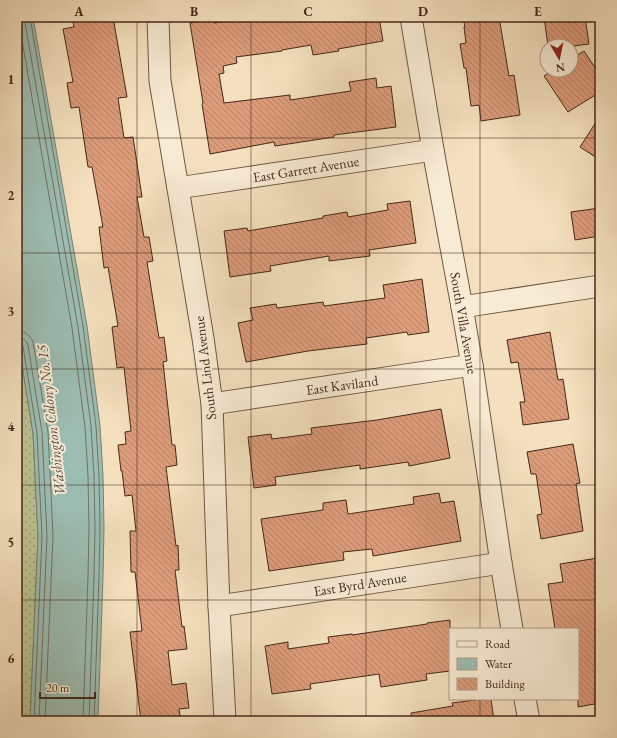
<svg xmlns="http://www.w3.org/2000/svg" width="617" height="738" font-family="'EB Garamond',serif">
<defs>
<pattern id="grass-dots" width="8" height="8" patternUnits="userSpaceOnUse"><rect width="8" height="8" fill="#bcc291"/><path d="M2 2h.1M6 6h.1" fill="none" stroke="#9a9e75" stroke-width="1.8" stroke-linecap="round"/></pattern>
<pattern id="building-back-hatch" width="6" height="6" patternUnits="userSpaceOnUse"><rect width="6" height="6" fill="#dd9c7a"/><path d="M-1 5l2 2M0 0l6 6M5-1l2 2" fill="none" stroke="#b57f63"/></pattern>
</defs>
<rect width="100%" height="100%" fill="#f4e0be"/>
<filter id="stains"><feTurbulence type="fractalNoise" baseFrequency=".005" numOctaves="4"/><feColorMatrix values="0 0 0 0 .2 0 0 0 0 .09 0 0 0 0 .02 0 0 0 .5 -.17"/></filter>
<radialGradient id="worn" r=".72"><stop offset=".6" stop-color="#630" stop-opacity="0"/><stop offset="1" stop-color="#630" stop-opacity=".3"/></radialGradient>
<polygon fill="url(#grass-dots)" stroke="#807554" points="17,334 33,433 38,537 30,721 17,721"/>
<polygon fill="#9cbdb2" stroke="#798174" points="17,17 33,17 87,326 100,426 103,476 104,527 103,577 98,721 30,721 38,537 33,433 17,334"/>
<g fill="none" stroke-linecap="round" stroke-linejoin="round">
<g stroke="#707265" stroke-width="1">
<polyline points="18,17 72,328 85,427 88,476 89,527 88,576 83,721"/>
<polyline points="24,17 78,327 91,426 94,476 95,527 94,576 89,721"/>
<polyline points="30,17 83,326 96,426 99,476 100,527 99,577 94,721"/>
<path d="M17,331C25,331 30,335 33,342L48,432L53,536L45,721"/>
<path d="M17,337C22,337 26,340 28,345L42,432L47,536L39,721"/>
<polyline points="17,342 21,343 23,346 37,433 42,537 34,721"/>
</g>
</g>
<g fill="url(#building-back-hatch)" stroke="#442818">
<polygon points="72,17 113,17 127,97 118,98 124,138 133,137 142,197 137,197 144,237 149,237 153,261 147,262 159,338 164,337 167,361 163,362 172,445 175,445 177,465 166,467 176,546 178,545 179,570 175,570 182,627 184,626 187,649 168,651 172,685 186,683 189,708 179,709 181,721 141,721 130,632 142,631 135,572 131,572 130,531 136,531 132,495 125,496 122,471 121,471 118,445 126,444 125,432 131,431 124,367 117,368 112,327 118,326 108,267 104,268 99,227 103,227 92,167 88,167 79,107 71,108 67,83 73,82 63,29 74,27"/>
<polygon points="259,17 379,17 383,41 338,49 339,51 313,55 311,45 282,50 282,51 236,57 237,63 223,66 224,73 219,74 224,103 290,95 290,100 351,91 349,82 376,78 377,88 391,86 396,127 334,135 334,137 275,146 274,142 210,154 202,104 203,103 190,23 214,19 214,23"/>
<polygon points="463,17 499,17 509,76 514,75 520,115 481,121 479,105 471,106 466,68 464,68 460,44 466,43 464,27 465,27"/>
<polygon points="544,17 585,17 589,44 574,46 548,46"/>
<polygon points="584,51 600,75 600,92 568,112 544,76 553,70 571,70 571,59"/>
<polygon points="600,116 600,160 580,147"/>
<polygon points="410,201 416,243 369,250 370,256 329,261 329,256 270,266 271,271 230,277 224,231 247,228 248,231 323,218 323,216 347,212 348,217 388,210 387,204"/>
<polygon points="600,208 600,236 575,240 571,212"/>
<polygon points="422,279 429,332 408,335 407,332 366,338 367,344 308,351 246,362 238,323 253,320 250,308 276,304 277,308 323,302 324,306 385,298 383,285"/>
<polygon points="550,332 558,380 563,379 569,419 523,425 520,402 525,402 518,362 511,363 507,340"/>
<polygon points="441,409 450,458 409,466 408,462 360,469 360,465 275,477 276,485 254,488 248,437 271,434 272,439 312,434 311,428 377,420"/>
<polygon points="573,444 580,483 576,484 583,531 541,539 537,515 542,514 536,474 531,474 527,452"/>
<polygon points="439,493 441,503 454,501 461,541 373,556 372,549 343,552 344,560 269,571 261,519 323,510 323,503 346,500 348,514 414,504 413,497"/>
<polygon points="598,558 600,572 600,703 578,707 578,629 555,629 548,584 563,582 560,564"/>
<polygon points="450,620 450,671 426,674 427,680 381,687 379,674 310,684 311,689 272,694 265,646 288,642 288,649 329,643 328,637 352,634 352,635 427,624 427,623"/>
<polygon points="483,699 491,699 494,721 412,721 411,713 453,706 452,703"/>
</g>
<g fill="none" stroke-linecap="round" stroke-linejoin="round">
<g stroke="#705642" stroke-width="23">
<g id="minor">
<polyline points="158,17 160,81 203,338 212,404 219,606 225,721"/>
<polyline points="411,17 433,150 462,307 472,365 501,563 512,629"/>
<polyline points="178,188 433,150"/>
<polyline points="462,307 600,286"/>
<polyline points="212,404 472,365"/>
<polyline points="219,606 501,563"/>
<polyline points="525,699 529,721"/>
</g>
</g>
<use href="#minor" stroke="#f8ebd5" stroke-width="21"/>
</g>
<path fill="none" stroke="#442818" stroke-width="1" stroke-opacity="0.55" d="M137,17V721M251,17V721M366,17V721M480,17V629M17,138H600M17,253H600M17,369H600M17,485H600M17,600H600M480,699V721"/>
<g text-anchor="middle" stroke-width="4" stroke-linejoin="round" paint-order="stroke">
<g font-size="14" fill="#442818" stroke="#f8ebd5">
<text transform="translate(306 169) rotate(-9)" y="5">East Garrett Avenue</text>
<text transform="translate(464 323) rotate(80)" y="5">South Villa Avenue</text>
<text transform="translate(205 368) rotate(-97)" y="5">South Lind Avenue</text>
<text transform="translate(342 385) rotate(-8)" y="5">East Kaviland</text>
<text transform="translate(360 584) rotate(-9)" y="5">East Byrd Avenue</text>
</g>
<g font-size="15" font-style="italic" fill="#5a4d3e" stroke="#f8ebd5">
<text transform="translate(51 420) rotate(-97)" y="5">Washington Colony No. 15</text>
</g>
</g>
<rect width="617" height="738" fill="none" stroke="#f4e0be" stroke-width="44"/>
<rect x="449" y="628" width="130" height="72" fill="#f8ebd5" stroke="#b09d89"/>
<rect x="457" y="641" width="20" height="6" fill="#f8ebd5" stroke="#b09d89"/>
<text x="485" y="648" font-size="12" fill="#442818">Road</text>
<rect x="457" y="658" width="20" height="12" fill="#9cbdb2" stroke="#b09d89"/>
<text x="485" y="668" font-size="12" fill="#442818">Water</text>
<rect x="457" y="678" width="20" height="12" fill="url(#building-back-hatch)" stroke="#b09d89"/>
<text x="485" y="688" font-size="12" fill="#442818">Building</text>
<g transform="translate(559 58) rotate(171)"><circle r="19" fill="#f8ebd5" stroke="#b09d89"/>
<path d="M0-3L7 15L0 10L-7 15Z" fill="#8f2418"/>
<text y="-6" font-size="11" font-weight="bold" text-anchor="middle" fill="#442818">N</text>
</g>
<path d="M40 692v6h55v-6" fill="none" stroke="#442818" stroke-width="2"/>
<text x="46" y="692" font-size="12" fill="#442818" stroke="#f8ebd5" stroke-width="3" paint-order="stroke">20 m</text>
<rect x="22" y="22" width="573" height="694" fill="none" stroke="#442818" stroke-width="1.5"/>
<g font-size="13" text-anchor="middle" font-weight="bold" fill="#442818">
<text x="79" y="16">A</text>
<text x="194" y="16">B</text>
<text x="308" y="16">C</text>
<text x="423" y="16">D</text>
<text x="538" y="16">E</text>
<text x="11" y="84">1</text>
<text x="11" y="200">2</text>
<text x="11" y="316">3</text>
<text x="11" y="431">4</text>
<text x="11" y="547">5</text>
<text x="11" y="663">6</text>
</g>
<rect width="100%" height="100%" filter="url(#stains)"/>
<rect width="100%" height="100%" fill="url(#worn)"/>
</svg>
